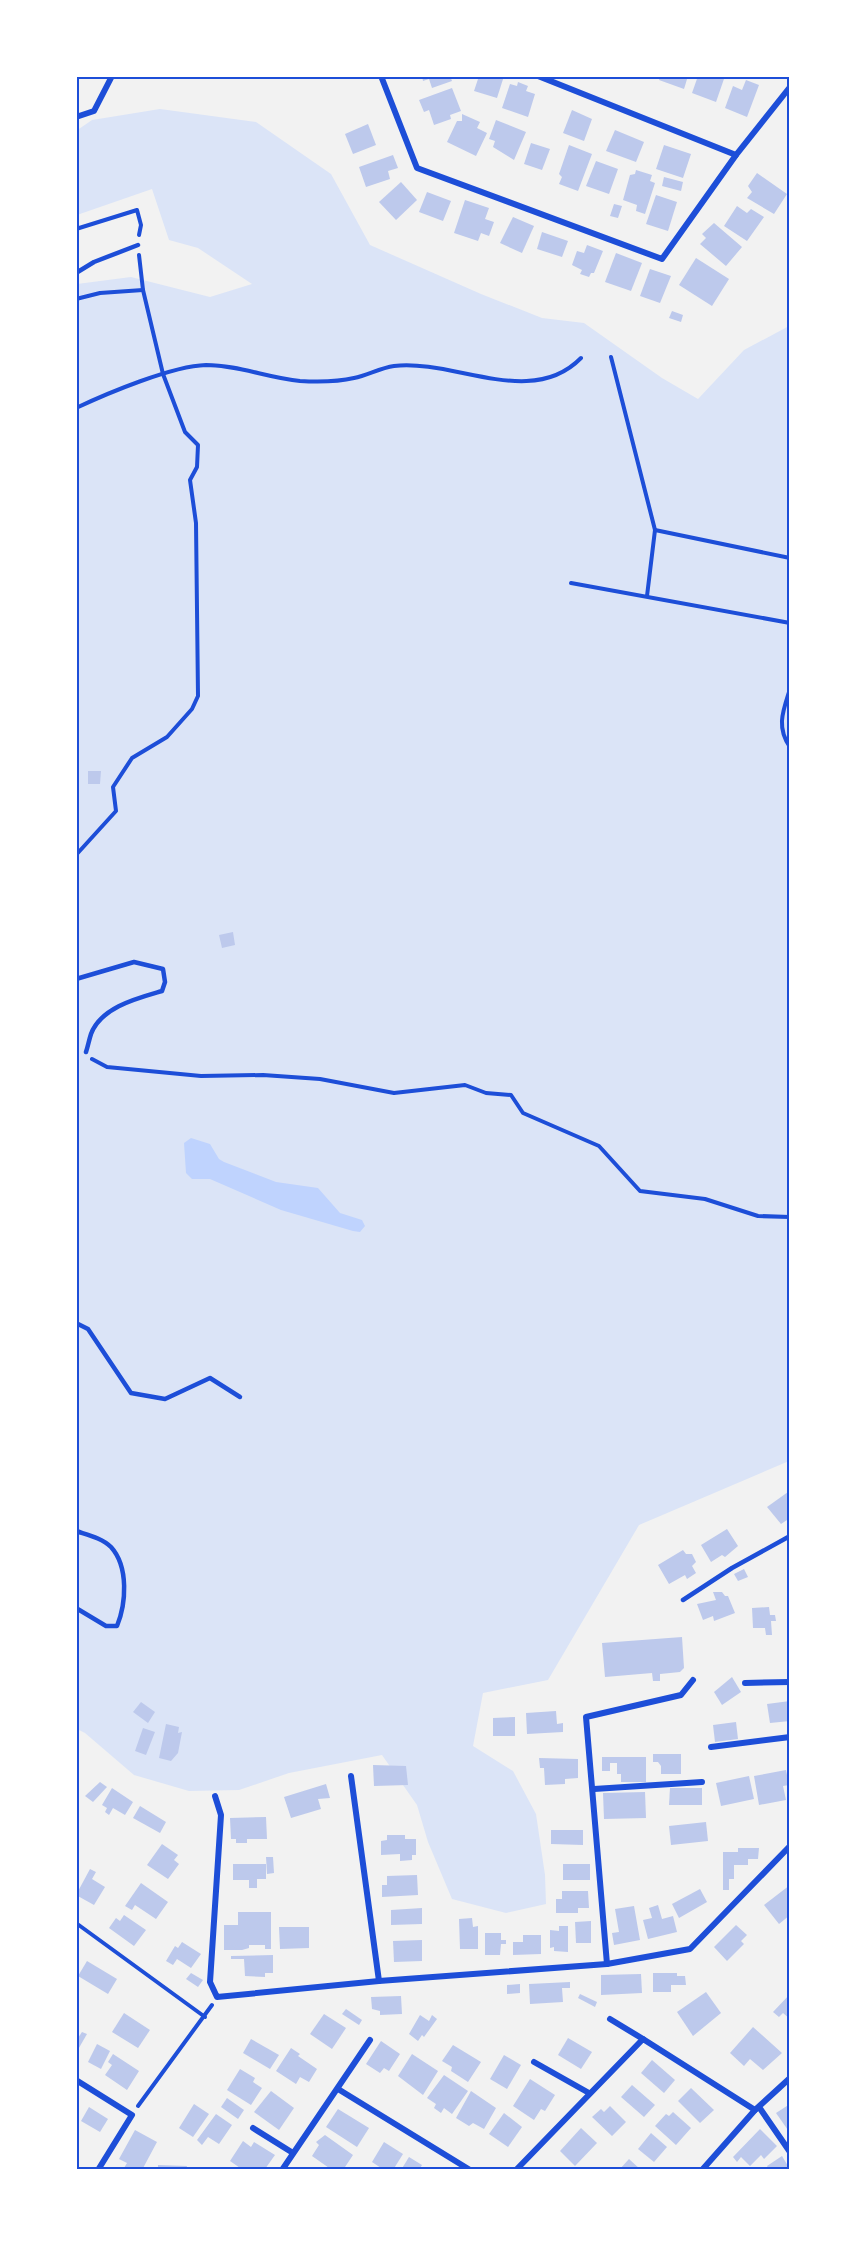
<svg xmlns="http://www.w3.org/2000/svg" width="866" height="2246" font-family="Literata,serif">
<rect width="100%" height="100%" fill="#f2f2f2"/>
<polygon fill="#dbe4f7" points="160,109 256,122 331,174 370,245 481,294 542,318 584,323 662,378 698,399 744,350 789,326 789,1461 639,1525 548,1680 483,1693 473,1746 513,1771 536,1814 545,1875 546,1904 506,1913 452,1899 428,1842 417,1805 382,1755 289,1773 239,1790 189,1791 134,1775 85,1733 77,1729 77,284 131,277 210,297 252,284 198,248 169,240 152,189 77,215 76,131 92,120"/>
<polygon fill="#bfd3fe" points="191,1138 210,1144 219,1159 224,1162 276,1182 318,1188 340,1213 362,1220 365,1226 360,1232 353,1231 281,1210 210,1179 192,1179 186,1173 184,1143"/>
<g fill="#bdc9ec">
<polygon points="422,76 450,76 452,81 432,88 429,79 423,81"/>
<polygon points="479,76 504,76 497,98 474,91"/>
<polygon points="660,76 688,76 684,89 659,80"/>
<polygon points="698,76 725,76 716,102 692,93"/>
<polygon points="746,80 759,85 747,117 725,108 733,86 742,90"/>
<polygon points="518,82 528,86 526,91 535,94 528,117 502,108 510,84 517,86"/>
<polygon points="452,88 461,111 450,115 451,119 434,125 429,110 424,112 419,100"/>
<polygon points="572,110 592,119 584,141 563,133"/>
<polygon points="462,114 480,122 477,128 487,133 476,156 447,142 457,121 462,121"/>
<polygon points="496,120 526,132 514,160 493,147 495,141 489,139"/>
<polygon points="368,124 376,145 353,154 345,134"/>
<polygon points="615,130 644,142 636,162 606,151"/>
<polygon points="531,143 550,149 542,170 524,164"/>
<polygon points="569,145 592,154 578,191 559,184 562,177 559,174"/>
<polygon points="664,145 691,154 683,178 656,169"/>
<polygon points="393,155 398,168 388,171 390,179 366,187 359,167"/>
<polygon points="596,161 618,169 609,194 586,186"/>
<polygon points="636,170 652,175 650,181 655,183 645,214 636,211 637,205 623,200 630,175 635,174"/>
<polygon points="757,173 787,194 774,214 747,198 752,192 748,186"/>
<polygon points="664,177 683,182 681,191 662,186"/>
<polygon points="401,182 417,200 396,220 379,202"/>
<polygon points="427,192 451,201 443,221 419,212"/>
<polygon points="656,195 677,202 668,231 646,224"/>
<polygon points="465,200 489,208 485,219 494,222 489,236 481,233 478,241 454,233"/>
<polygon points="614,204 622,206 618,218 610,216"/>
<polygon points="737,206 747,213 751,209 764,217 747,241 724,226"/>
<polygon points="513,217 534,226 522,253 500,243"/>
<polygon points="714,223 742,247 726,266 700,244 706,238 702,234"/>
<polygon points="542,232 568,241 562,257 537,249"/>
<polygon points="587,245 603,251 594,273 591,273 589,277 580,274 582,270 572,265 577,251 584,253"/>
<polygon points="616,253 642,263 631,291 605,282"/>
<polygon points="696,258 729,279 712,306 679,285"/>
<polygon points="650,269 671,276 660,303 640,296"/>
<polygon points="672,311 683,315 681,322 669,318"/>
<polygon points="88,771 101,771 100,784 88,784"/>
<polygon points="233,932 235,945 222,948 219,935"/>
<polygon points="788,1492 790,1518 781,1524 767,1507"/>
<polygon points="727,1529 738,1546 725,1557 722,1555 711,1562 701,1545"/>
<polygon points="683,1550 686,1554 692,1554 696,1562 692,1566 696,1573 687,1579 685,1575 669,1584 658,1565"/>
<polygon points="744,1569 748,1577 738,1581 734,1574"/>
<polygon points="713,1592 722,1592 725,1596 728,1596 735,1613 714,1621 713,1616 703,1620 697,1604 716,1600"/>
<polygon points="769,1607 770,1615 775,1615 776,1621 771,1621 772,1635 766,1635 765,1628 753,1628 752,1608"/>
<polygon points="682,1637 684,1668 680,1672 660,1674 660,1681 653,1681 652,1673 605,1677 602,1643"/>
<polygon points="732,1677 741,1692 722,1705 714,1692"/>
<polygon points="790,1701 790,1721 770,1723 767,1704"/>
<polygon points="141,1702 155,1712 148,1723 133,1712"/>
<polygon points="556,1711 557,1724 563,1723 563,1732 527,1734 526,1713"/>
<polygon points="515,1717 515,1736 493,1736 493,1718"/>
<polygon points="736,1722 738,1739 715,1742 713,1725"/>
<polygon points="166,1724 179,1727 178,1733 182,1732 178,1753 171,1761 159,1758"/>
<polygon points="143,1728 155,1732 146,1755 135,1751"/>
<polygon points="653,1754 681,1754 681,1774 661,1774 661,1766 658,1762 653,1762"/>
<polygon points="602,1757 646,1757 646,1782 621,1782 621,1774 617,1774 617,1763 610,1763 610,1771 602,1771"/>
<polygon points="539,1758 578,1759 578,1778 565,1779 565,1784 545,1785 544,1768 540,1768"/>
<polygon points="373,1765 406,1766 408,1785 374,1786"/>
<polygon points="786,1770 789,1785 783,1786 786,1800 759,1805 754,1776"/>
<polygon points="749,1776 754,1799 721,1806 716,1783"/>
<polygon points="100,1782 107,1787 93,1802 85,1796"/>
<polygon points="326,1784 330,1798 318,1799 321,1809 291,1818 284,1797"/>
<polygon points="112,1788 133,1802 125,1815 113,1808 109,1815 105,1812 107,1808 102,1805"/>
<polygon points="670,1788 702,1788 702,1805 669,1805"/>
<polygon points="645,1792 646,1818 604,1819 603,1793"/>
<polygon points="140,1806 166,1822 160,1833 133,1818"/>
<polygon points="266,1817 267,1839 247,1839 247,1843 236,1843 236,1839 231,1839 230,1818"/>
<polygon points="706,1822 708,1841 671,1845 669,1826"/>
<polygon points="551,1830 583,1830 583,1845 551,1844"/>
<polygon points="387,1835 405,1835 405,1839 416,1839 416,1855 412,1855 412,1860 400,1861 400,1854 381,1855 381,1841 387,1840"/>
<polygon points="162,1844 178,1855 174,1860 179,1864 168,1879 147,1865"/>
<polygon points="738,1848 759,1848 758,1859 748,1859 748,1865 734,1865 734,1879 729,1879 729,1890 723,1890 723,1852 738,1852"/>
<polygon points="266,1857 273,1857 274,1873 267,1874"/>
<polygon points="233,1864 266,1864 266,1879 257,1879 257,1888 249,1888 249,1880 233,1880"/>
<rect x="563" y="1864" width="27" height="16"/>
<polygon points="90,1869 96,1872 92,1879 105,1887 94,1905 76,1895"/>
<polygon points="417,1875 418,1895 382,1897 382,1885 387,1885 387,1876"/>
<polygon points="141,1883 168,1902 156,1919 135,1905 132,1910 125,1906"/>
<polygon points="790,1885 790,1915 779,1924 764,1905"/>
<polygon points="700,1889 707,1902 679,1918 672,1904"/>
<polygon points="562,1891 588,1891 589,1908 578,1908 578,1913 556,1913 556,1899 562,1899"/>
<polygon points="658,1905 662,1919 673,1916 677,1932 648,1939 643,1920 652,1918 649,1908"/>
<polygon points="634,1906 640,1940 614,1945 612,1933 619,1932 615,1909"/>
<polygon points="422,1908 422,1924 391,1925 391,1910"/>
<polygon points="238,1912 271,1912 271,1949 265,1949 265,1945 249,1945 249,1948 242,1950 224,1950 224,1925 238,1925"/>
<polygon points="124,1915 146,1930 134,1946 109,1928 116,1918 120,1921"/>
<polygon points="472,1918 473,1927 478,1926 478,1949 460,1949 459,1919"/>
<polygon points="591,1921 591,1943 576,1943 575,1922"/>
<polygon points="736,1925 747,1935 741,1941 744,1944 727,1961 714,1947"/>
<polygon points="559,1926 568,1926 568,1952 554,1951 554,1947 550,1948 550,1930 559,1931"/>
<polygon points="279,1927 309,1927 309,1948 280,1949"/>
<polygon points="485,1933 501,1933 501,1940 506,1940 506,1944 501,1944 500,1955 485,1955"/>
<polygon points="523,1935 541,1935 541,1954 513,1955 513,1942 523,1942"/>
<polygon points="422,1940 422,1961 394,1962 393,1941"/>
<polygon points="182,1942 201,1954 191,1968 177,1959 173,1965 166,1961 175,1946 178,1948"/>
<polygon points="273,1955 273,1973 265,1973 265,1977 245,1976 244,1959 231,1959 231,1956"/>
<polygon points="87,1961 117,1979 108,1994 78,1976"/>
<polygon points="191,1973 203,1980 198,1987 186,1979"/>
<polygon points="653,1973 677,1973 677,1976 685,1976 686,1985 671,1985 671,1992 653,1992"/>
<polygon points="641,1974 642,1993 601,1995 601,1975"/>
<polygon points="570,1982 570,1988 562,1988 563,2002 530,2004 529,1984"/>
<polygon points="520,1984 520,1993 507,1994 507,1985"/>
<polygon points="706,1992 721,2013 693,2036 677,2012"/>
<polygon points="580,1994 597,2002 595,2007 578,1998"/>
<polygon points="790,1994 790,2019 783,2013 779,2017 773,2012"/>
<polygon points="401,1996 402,2014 380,2015 380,2011 372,2009 371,1997"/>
<polygon points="346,2009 362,2020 359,2025 342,2014"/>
<polygon points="124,2013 150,2030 138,2048 112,2032"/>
<polygon points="324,2014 346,2028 332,2049 310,2034"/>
<polygon points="420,2015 429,2021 432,2015 437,2019 424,2037 422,2035 418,2041 409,2034"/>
<polygon points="753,2027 782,2053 763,2070 750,2059 744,2066 730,2053"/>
<polygon points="82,2032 87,2034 76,2053 76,2041"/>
<polygon points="568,2038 592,2052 581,2069 558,2055"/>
<polygon points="251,2039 279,2055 270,2069 243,2053"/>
<polygon points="381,2041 400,2054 389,2071 384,2068 380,2073 366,2064"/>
<polygon points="97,2044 110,2051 101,2069 88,2062"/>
<polygon points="453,2045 481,2062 468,2082 451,2071 452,2067 442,2061"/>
<polygon points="291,2048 300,2054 298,2056 317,2069 309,2082 300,2077 296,2084 276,2071"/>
<polygon points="113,2054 139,2071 127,2090 105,2075 112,2065 108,2062"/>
<polygon points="412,2054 438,2071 423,2095 398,2076"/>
<polygon points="504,2055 521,2065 507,2089 490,2079"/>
<polygon points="652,2060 675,2080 664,2093 641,2073"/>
<polygon points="240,2069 255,2078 253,2082 262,2088 251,2105 227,2090"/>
<polygon points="444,2075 468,2091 452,2114 444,2108 441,2113 434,2108 436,2104 427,2098"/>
<polygon points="530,2079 555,2095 545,2111 541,2109 534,2120 513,2106"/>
<polygon points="632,2085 655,2105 644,2117 621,2097"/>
<polygon points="691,2088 714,2110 700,2123 678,2101"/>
<polygon points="271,2091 294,2108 279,2130 254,2112"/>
<polygon points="471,2091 496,2108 484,2129 473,2123 469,2126 456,2118"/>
<polygon points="227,2098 244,2110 238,2119 221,2107"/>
<polygon points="194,2104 209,2114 193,2137 179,2128"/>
<polygon points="790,2104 790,2133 776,2113"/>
<polygon points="610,2106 626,2122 612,2136 592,2117 601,2109 604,2112"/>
<polygon points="89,2107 108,2119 100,2132 81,2121"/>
<polygon points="338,2109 369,2128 357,2147 326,2127"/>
<polygon points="673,2112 691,2128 676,2145 655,2126 666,2114 669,2116"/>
<polygon points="504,2113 522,2127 508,2147 489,2134"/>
<polygon points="216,2114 232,2125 219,2144 208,2137 202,2145 197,2140"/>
<polygon points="581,2128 597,2143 575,2166 560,2151"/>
<polygon points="760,2129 777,2146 764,2159 761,2155 750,2166 741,2157 737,2162 733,2157"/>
<polygon points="135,2130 157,2142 142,2170 127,2170 124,2168 127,2163 119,2159"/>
<polygon points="651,2133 667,2147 654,2162 638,2149"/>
<polygon points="325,2135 353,2155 343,2170 332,2170 312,2156 319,2145 316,2142"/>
<polygon points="243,2141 251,2147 254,2142 275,2155 265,2169 261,2167 259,2170 243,2170 230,2161"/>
<polygon points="384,2142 403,2154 393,2170 384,2170 372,2162"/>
<polygon points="782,2156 788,2166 787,2170 769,2170 767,2166"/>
<polygon points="409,2157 422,2165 419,2170 401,2170"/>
<polygon points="629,2159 641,2170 619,2170"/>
<polygon points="158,2165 187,2166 186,2170 158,2170"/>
</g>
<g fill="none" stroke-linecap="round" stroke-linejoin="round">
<g stroke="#1d4ed8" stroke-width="4">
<polyline points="76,229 137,210 141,225 139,235"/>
<polyline points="76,299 100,293 143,290"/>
<polyline points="611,357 655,530 647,596"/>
<path d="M76,408C108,393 172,366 206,365C238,365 268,378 300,381C318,382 337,382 354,378C368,375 380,368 394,366C455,359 531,409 581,358"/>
<polyline points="655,530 790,558"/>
<polyline points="571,583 790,623"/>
<path d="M790,689C783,711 776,727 790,747"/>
<polyline points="76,855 116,811 113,787 132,758 167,737 192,709 198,696 196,523 190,480 197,467 198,445 185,432 163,374 143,290 139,255"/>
<polyline points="92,1059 107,1067 201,1076 263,1075 320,1079 394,1093 465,1085 486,1093 511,1095 523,1113 599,1146 640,1191 705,1199 758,1216 790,1217"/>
<polyline points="76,1923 205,2017"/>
<polyline points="138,2106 212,2005"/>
</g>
<g stroke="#1d4ed8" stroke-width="4.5">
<polyline points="76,273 94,262 138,245"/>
<path d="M76,979L134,962L163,969L165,982L162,991C138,998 101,1007 91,1034C89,1040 88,1046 86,1052"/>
<polyline points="76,1323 88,1329 131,1393 165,1399 210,1378 240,1397"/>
<path d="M76,1531C88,1535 102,1538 111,1547C129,1567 126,1604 117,1626H106L76,1608"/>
<polyline points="683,1600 732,1568 790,1536"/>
</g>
<g stroke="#1d4ed8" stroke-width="6">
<polyline points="381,76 417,168 662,259 736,155 790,87"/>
<polyline points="538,76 736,155"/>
<polyline points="76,117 94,111 112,76"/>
<polyline points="745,1683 790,1682"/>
<polyline points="711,1747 790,1737"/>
<polyline points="351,1776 379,1981"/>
<polyline points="594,1789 702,1782"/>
<polyline points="215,1796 221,1815 210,1982 217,1997 379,1981 607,1964 690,1949 790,1846"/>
<polyline points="607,1964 586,1717 681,1695 693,1680"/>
<polyline points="610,2019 643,2039"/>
<polyline points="534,2062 589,2093"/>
<polyline points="76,2080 132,2115 98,2170"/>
<polyline points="338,2089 470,2170"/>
<polyline points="759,2107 790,2152"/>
<polyline points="253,2128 293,2153"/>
<polyline points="282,2170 370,2040"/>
<polyline points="516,2170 643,2039 755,2110"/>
<polyline points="702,2170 755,2110 790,2078"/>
</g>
</g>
<rect width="866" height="2246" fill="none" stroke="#ffffff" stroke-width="156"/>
<rect x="78" y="78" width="710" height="2090" fill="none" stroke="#1d4ed8" stroke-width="2"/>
</svg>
